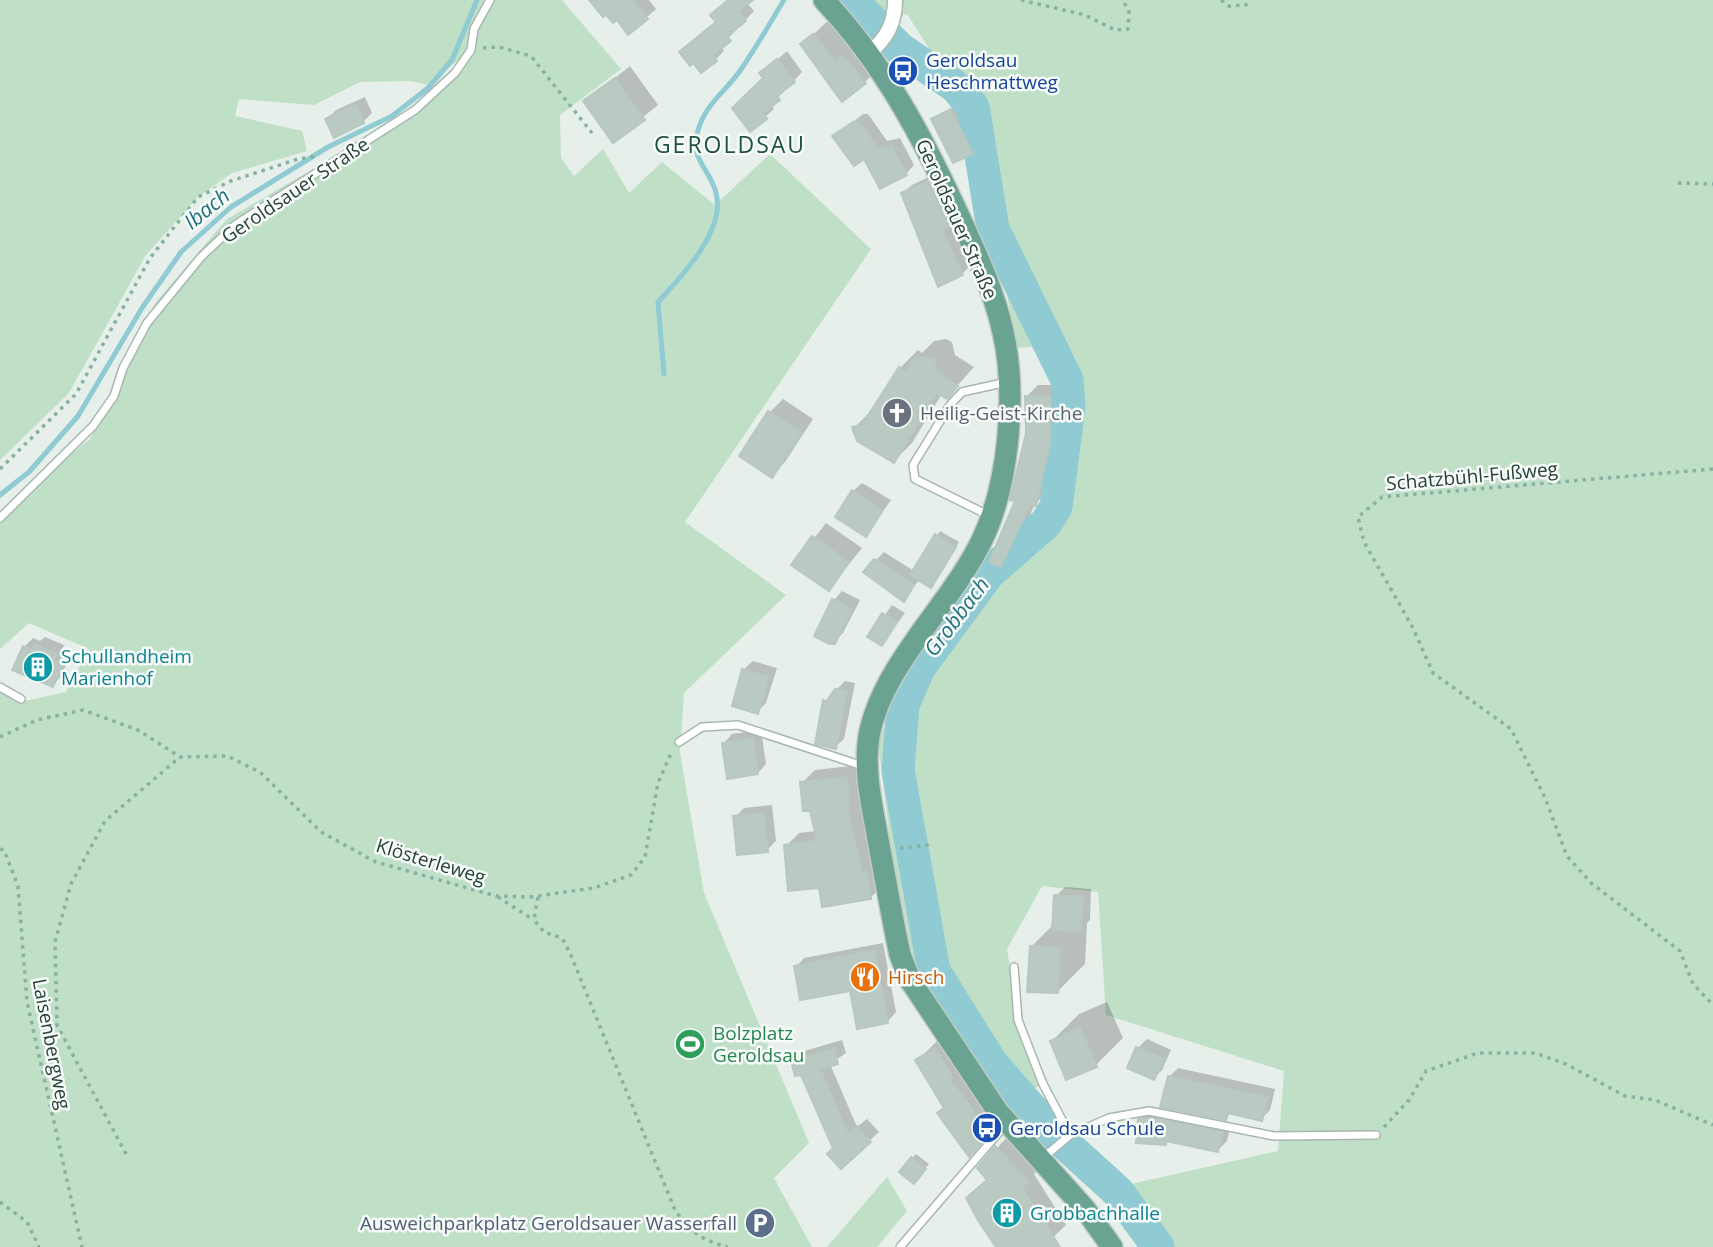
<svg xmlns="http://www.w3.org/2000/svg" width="1713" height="1247" font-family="'Open Sans',sans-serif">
<rect width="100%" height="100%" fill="#e6efea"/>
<g fill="#c0dfc7">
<polygon points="0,0 562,0 621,69 560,115 561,158 574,176 603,149 629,193 662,162 715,205 770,154 871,249 685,522 786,595 684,693 680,752 704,893 809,1143 774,1178 812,1247 0,1247 0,692 20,702 66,692 89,649 29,623 0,649 0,511 90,439 156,302 227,219 415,110 439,90 469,51 428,85 411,81 360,82 314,105 239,99 235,116 302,131 307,151 232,173 198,197 146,255 69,393 0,460"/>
<polygon points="836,0 1713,0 1713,1247 1139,1247 1118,1187 1278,1151 1284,1071 1106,1015 1098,892 1042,886 1007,949 1018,1020 1043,1084 1024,1094 965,1015 915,970 891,846 878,743 898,693 988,564 1016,544 1049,506 1062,387 1045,346 1016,348 1003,269 985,219 969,111 907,14 864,29"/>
<polygon points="887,1177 907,1211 877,1247 827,1247"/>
</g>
<g fill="#0003">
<polygon points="595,0 649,0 656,9 629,33"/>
<polygon points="729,0 750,0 747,3 754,11 721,46 724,51 716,59 694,61 681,52 717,21"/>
<polygon points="830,19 881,66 865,82 803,44"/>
<polygon points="787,51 802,72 771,105 774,109 751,129 765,78 762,73"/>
<polygon points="630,66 658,105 614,140 586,101"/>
<polygon points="365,97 372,113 363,122 327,119 336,110"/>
<polygon points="955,106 976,149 972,153 933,119"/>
<polygon points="863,114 868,114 887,141 900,138 914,165 906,174 865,156 835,136"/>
<polygon points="937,173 971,265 962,274 903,193 912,185"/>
<polygon points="946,339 952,342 955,355 974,367 947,397 942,394 912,443 894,461 854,428 872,410 900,368 918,350 922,353 934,341"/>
<polygon points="1038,385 1060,385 1061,430 1046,493 1035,504 1012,554 1001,565 1017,500 1027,433 1027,396"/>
<polygon points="783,399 813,419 785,462 772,475 770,412"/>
<polygon points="862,483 891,500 866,535 853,491"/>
<polygon points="826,523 862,548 829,589 794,564"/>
<polygon points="940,531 959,542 935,582 931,586 920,579 904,599 875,561 884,552 914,571"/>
<polygon points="842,591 860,600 843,633 834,642 816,636 834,600"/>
<polygon points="892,605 905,613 882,644 870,636"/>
<polygon points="45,637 64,645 61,651 70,655 61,677 52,685 24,647 33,638 40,641"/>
<polygon points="753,661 777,668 766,703 757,712 734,705 744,669"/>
<polygon points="845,681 855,683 844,739 835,747 825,701"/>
<polygon points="761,730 766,764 758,773 724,743 732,734"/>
<polygon points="859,765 884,884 871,897 820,886 786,846 799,833 816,831 802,783 815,770"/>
<polygon points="772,805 776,841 767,850 735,817 744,808"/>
<polygon points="1065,887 1091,889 1090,920 1087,923 1085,964 1058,991 1031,947 1054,924 1056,896"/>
<polygon points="883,943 896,1012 888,1021 851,989 796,967 804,958"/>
<polygon points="1107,1002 1123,1038 1096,1065 1052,1041 1079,1014"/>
<polygon points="955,1030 1006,1115 969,1155 917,1061 937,1041"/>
<polygon points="1147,1039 1171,1050 1162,1070 1154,1078 1138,1048"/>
<polygon points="842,1040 846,1053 830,1064 857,1127 867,1119 879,1132 841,1167 802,1073 793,1061 801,1052"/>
<polygon points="1178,1068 1275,1089 1270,1110 1261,1119 1232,1112 1225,1118 1169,1077"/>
<polygon points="1148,1111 1231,1124 1227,1141 1218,1150 1168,1139 1165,1143 1139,1120"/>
<polygon points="1010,1134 1040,1168 1034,1174 1066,1225 1043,1247 998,1247 989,1179 979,1168"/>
<polygon points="916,1154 929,1164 917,1178 901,1171"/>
</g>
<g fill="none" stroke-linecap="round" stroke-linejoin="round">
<g stroke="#90cad2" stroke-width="5">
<path d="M664,374L658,302C681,277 726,231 716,193C711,170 691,162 697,134C704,104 726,92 742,68C757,46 770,23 784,0"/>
<polyline points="0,495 29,472 78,416 142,308 181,252 231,207 328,147 392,116 428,88 452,60 477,0"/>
</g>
<polyline stroke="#90cad2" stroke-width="33" points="851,0 899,48 956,87 973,107 993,229 1067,380 1069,406 1056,507 1046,523 988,574 919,668 903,705 898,770 934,971 992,1064 1051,1131 1118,1192 1158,1247"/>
</g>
<g fill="#bbc9c3" stroke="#b8c8c1" stroke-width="2">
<polygon points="589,0 633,0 648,19 628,35 617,20 613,23 606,15 603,17"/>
<polygon points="728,0 753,0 739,11 746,21 727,36 731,41 713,55 717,61 701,73 693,63 690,66 679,52 716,22 710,15"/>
<polygon points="813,34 835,61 843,55 866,83 842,102 800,44"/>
<polygon points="777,59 795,82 777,96 780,100 763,113 767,119 750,132 732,108 763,78 759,73"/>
<polygon points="615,78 645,120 613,143 583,101"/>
<polygon points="356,104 364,123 334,138 325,119"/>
<polygon points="951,109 973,154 953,163 931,119"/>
<polygon points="853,122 859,122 878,149 891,146 907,175 880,189 864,159 854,166 832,136"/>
<polygon points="928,181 949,226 942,229 963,275 938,287 901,193"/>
<polygon points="922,357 934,360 938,373 958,386 947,399 937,393 894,463 857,441 852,427 862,425 899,367 906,372 913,359"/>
<polygon points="1025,396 1050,396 1050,442 1036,506 1030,504 1001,567 989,562 1015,501 1010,500 1026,433"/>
<polygon points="768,411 801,433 772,478 739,456"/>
<polygon points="852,490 883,510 866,537 835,517"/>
<polygon points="935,534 956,547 931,588 910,575"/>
<polygon points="812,536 849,562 829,591 791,565"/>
<polygon points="874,559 914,585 904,602 863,572"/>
<polygon points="832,599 852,609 835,644 829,644 814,636"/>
<polygon points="882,613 897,622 882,646 867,637"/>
<polygon points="35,645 57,654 54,660 63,664 53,687 12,670 23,646 32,650"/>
<polygon points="742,669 769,677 758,714 732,706"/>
<polygon points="835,689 847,691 836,749 815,744 823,700 826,702"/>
<polygon points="753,738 758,774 727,779 722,743"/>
<polygon points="847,777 850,806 847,806 862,872 867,871 871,899 822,907 819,888 788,891 784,845 817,841 810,811 803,811 800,782"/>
<polygon points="764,813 768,852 737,855 733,816"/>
<polygon points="1054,895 1083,897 1081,931 1052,930"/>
<polygon points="1030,946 1060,948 1058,993 1027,992"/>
<polygon points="875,950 888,1023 857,1029 850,991 800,1000 794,966"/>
<polygon points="1080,1028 1097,1067 1066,1080 1050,1041"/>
<polygon points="1136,1047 1164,1059 1154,1080 1127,1068"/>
<polygon points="834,1048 838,1064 820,1069 848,1134 857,1126 871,1142 841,1169 827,1154 833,1148 801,1075 795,1076 791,1061"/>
<polygon points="935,1048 952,1077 950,1079 987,1130 984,1133 987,1137 969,1157 937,1113 944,1108 915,1060"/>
<polygon points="1168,1076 1268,1097 1262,1121 1228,1113 1226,1120 1160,1107"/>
<polygon points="1138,1119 1158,1119 1223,1132 1218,1152 1166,1141 1166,1145 1136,1143"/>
<polygon points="995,1146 1029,1182 1022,1188 1060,1247 996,1247 979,1222 966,1198 987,1180 977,1168"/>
<polygon points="911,1157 926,1169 914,1184 899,1172"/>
</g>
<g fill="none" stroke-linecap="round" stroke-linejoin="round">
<g stroke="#a8b7b1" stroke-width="10">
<g id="service">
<polyline points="988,515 915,479 913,465 950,405 962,392 1007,382"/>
<polyline points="0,518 93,426 114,396 123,368 147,323 201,257 235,225 415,110 455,73 471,50 474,29 490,0"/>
<polyline points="0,687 21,699"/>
<polyline points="679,742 702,727 738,725 863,766"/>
<polyline points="1014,967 1018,1020 1043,1084 1070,1135"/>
<polyline points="1044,1157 1070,1135 1109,1118 1149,1111 1274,1136 1376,1135"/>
<polyline points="900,1247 1006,1124"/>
</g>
</g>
<g stroke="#a8b7b1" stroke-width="17">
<path id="minor" d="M870,52C887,38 895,23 895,0"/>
</g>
<g stroke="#c2cac7" stroke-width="24">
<path id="primary" d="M824,0C884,64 922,136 958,214C976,253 994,291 1003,332C1017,393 1009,484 982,540C951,605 882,665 869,736C863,773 873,809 879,845C886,882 892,918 900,955L910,980L998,1112L1085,1209L1112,1247"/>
</g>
<g stroke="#87b1a2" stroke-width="3.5" stroke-dasharray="3.5 5" stroke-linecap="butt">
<polyline points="1021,0 1085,15 1115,30 1128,29 1129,12 1123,0"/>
<polyline points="1221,0 1229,6 1246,5 1247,0"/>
<polyline points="483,48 499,47 531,56 592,133"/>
<polyline points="1678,183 1713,184"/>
<polyline points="0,469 76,394 150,258 198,197 231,181 298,159 319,156"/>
<polyline points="1713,469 1382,497 1358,517 1364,542 1413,628 1433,673 1511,729 1545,798 1567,856 1591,883 1680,951 1693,984 1713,1005"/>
<polyline points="0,737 37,720 83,710 138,730 180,757 227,756 260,772 321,832 376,862 496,896 530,897 594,888 631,875 645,857 658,783 672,751"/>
<polyline points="900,848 929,845"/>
<polyline points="0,849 4,850 18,886 27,1002 82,1247"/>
<polyline points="498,897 534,920"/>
<path d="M538,897L534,920L544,932L562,938L570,953L675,1210C690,1232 703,1241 728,1247"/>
<polyline points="1384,1127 1409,1100 1426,1071 1478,1053 1535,1053 1566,1064 1625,1096 1655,1100 1713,1125"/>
<polyline points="126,1154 57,1025 55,942 71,884 105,821 180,757"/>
<polyline points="0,1202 27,1222 39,1247"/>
</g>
<use href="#service" stroke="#fff" stroke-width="7"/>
<use href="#minor" stroke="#fff" stroke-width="14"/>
<use href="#primary" stroke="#6ba393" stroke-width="21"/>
</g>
<defs>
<g id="bus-disc" transform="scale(1.575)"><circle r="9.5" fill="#1a4fb4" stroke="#f7fbf9"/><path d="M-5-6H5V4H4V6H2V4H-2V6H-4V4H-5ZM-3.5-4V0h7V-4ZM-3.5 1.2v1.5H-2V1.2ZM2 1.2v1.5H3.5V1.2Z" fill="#fff"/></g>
<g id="church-disc" transform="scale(1.575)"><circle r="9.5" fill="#6b7280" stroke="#f7fbf9"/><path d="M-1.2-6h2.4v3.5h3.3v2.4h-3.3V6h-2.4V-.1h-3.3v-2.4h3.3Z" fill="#fff"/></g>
<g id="building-disc" transform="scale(1.575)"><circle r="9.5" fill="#0f9aa8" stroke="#f7fbf9"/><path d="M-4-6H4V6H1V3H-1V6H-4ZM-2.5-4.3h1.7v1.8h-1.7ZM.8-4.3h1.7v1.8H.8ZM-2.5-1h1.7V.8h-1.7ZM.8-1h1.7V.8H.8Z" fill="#fff"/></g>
<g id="restaurant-disc" transform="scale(1.575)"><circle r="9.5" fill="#e8710a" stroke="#f7fbf9"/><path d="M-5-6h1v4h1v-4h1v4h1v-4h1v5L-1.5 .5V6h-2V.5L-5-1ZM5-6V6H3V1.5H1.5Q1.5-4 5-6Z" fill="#fff"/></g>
<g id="stadium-disc" transform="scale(1.575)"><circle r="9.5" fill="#2e9e5b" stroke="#f7fbf9"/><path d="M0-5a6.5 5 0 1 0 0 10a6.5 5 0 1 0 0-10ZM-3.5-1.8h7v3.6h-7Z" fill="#fff"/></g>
<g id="parking-disc" transform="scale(1.575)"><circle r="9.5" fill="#5c6f8a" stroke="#f7fbf9"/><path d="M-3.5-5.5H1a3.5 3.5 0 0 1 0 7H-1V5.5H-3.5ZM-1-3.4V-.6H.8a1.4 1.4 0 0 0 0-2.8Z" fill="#fff"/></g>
</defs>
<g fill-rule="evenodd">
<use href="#bus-disc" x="903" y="71"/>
<use href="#church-disc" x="897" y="413"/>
<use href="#building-disc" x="38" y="667"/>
<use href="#restaurant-disc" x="865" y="977"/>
<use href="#stadium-disc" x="690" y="1044"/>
<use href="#bus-disc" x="987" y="1128"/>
<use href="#building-disc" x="1007" y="1213"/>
<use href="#parking-disc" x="760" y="1223"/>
</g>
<g text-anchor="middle" stroke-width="5" stroke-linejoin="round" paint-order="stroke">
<g font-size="19" fill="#164399" stroke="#f7fbf9" text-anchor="start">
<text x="926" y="67">Geroldsau<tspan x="926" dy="22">Heschmattweg</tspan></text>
<text x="1010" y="1135">Geroldsau Schule</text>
</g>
<g font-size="19" fill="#254138" stroke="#f7fbf9">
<text transform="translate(295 190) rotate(-34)" y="7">Geroldsauer Straße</text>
<text transform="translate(957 219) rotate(66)" y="7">Geroldsauer Straße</text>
<text transform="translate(1472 476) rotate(-5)" y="7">Schatzbühl-Fußweg</text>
<text transform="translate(431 861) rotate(17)" y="7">Klösterleweg</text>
<text transform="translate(52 1044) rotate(79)" y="7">Laisenbergweg</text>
</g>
<g font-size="19" fill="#5b616d" stroke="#f7fbf9" text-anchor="start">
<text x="920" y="420">Heilig-Geist-Kirche</text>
</g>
<g font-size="19" fill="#0d838f" stroke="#f7fbf9" text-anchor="start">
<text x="61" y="663">Schullandheim<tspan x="61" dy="22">Marienhof</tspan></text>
<text x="1030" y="1220">Grobbachhalle</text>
</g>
<g font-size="19" fill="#c56008" stroke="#f7fbf9" text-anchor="start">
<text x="888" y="984">Hirsch</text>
</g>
<g font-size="19" fill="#27864d" stroke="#f7fbf9" text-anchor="start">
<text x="713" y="1040">Bolzplatz<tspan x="713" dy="22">Geroldsau</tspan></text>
</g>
<g font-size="19" fill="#4e5e75" stroke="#f7fbf9" text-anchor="end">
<text x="737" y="1230">Ausweichparkplatz Geroldsauer Wasserfall</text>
</g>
<g font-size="21" font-style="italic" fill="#1f717d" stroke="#f7fbf9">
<text transform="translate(207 209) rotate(-39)" y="7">Ibach</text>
<text transform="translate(957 617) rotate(-53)" y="7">Grobbach</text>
</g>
<g font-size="23" letter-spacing="2" fill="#215345" stroke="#f7fbf9">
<text x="730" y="153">GEROLDSAU</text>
</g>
</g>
</svg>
